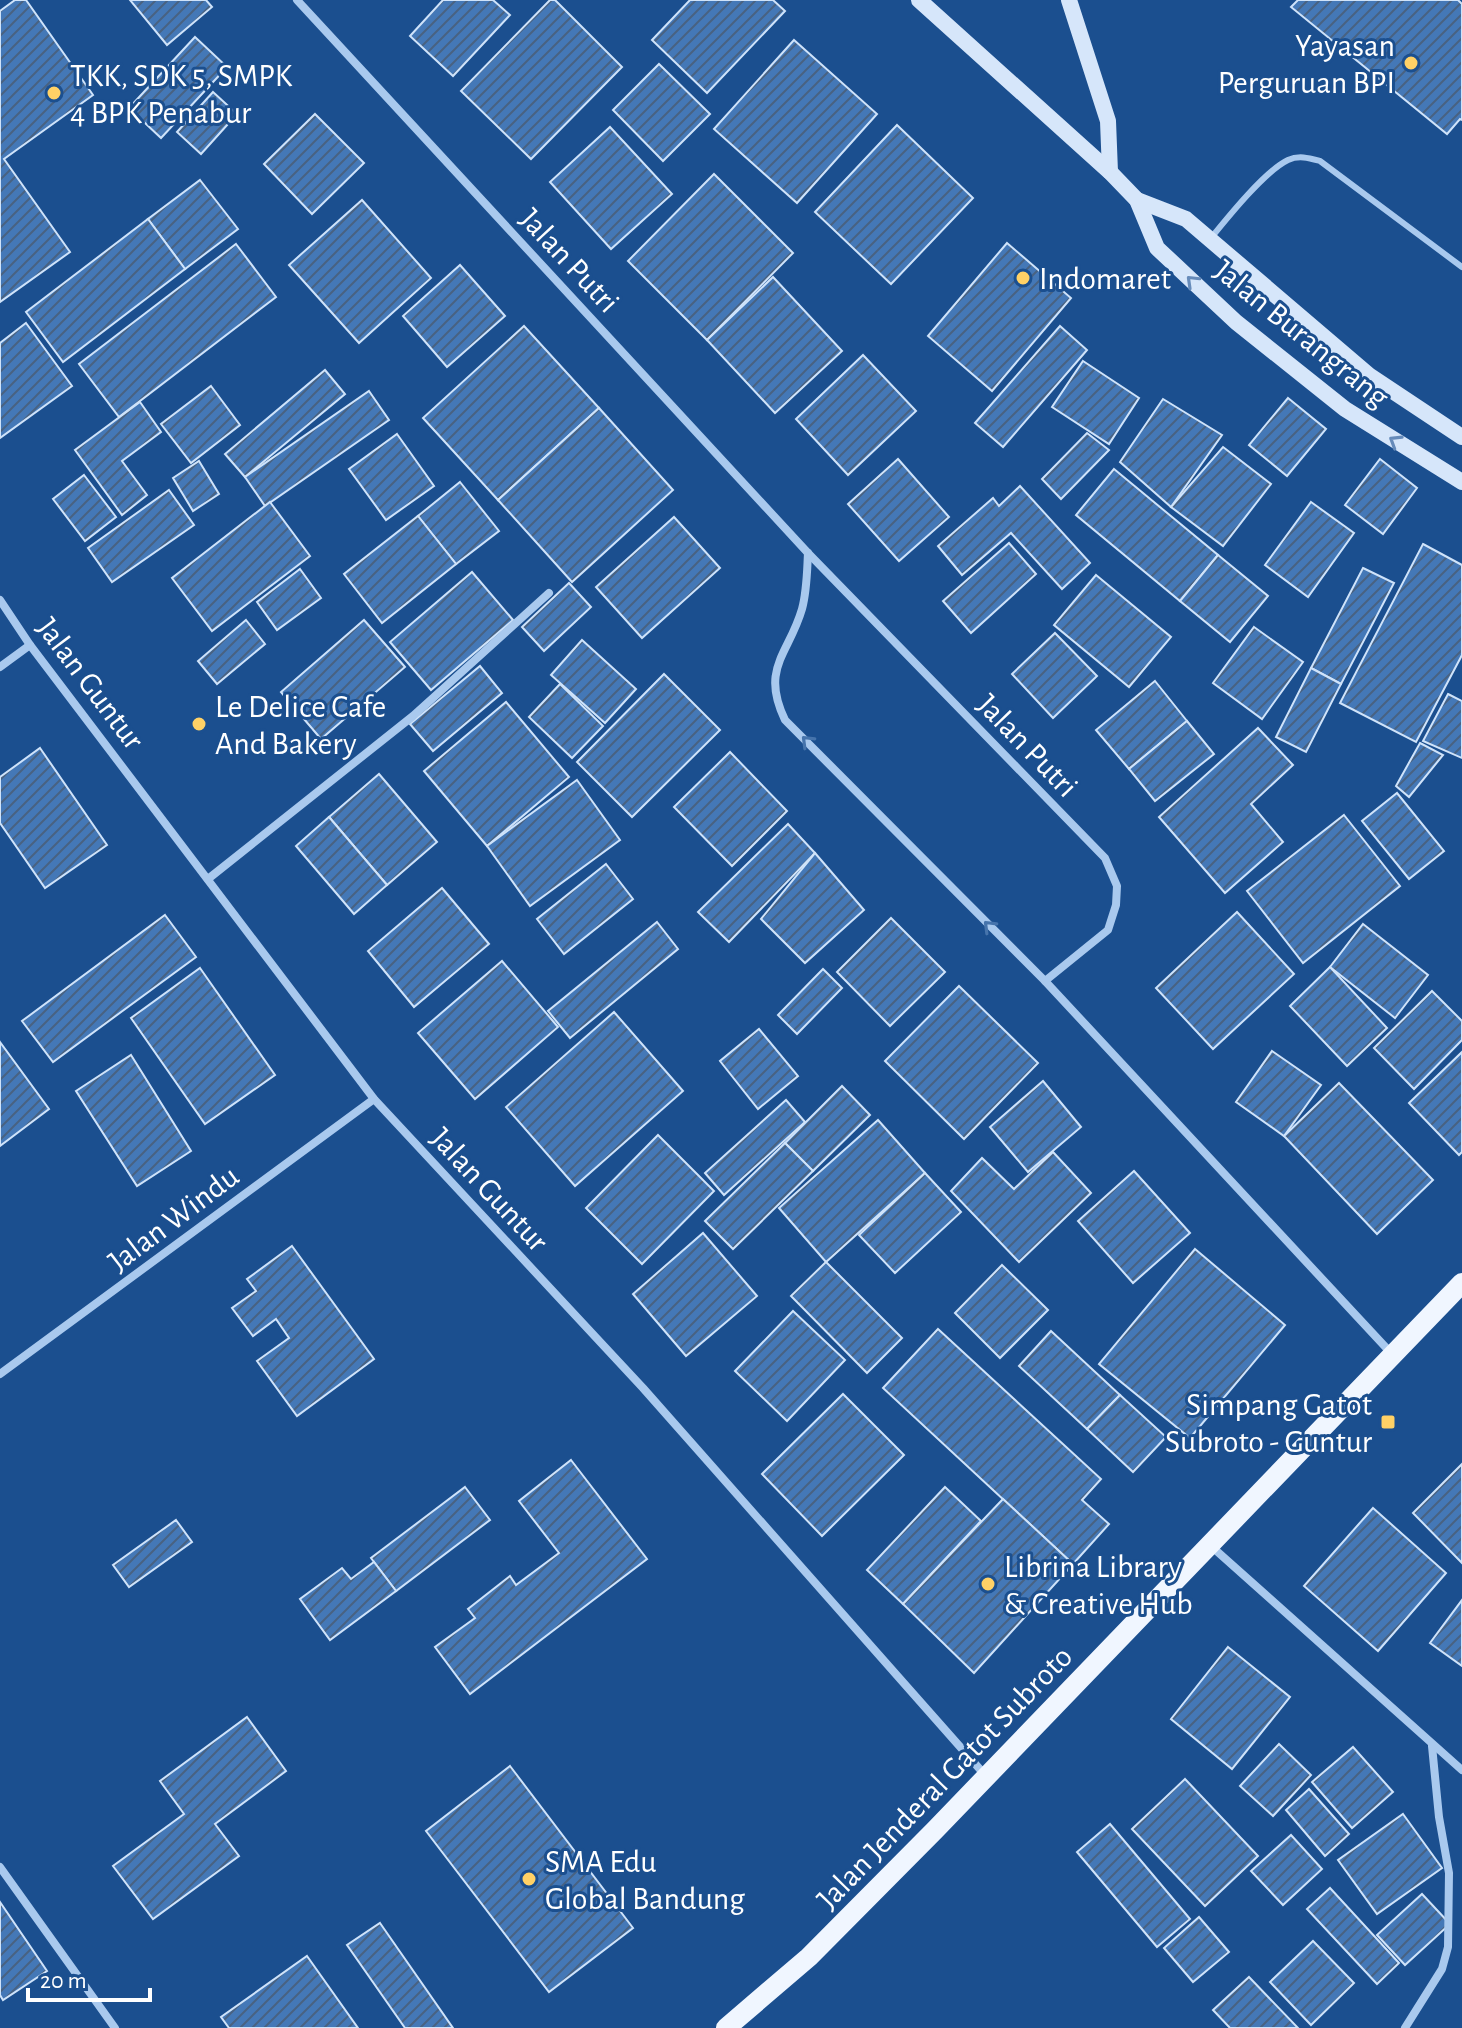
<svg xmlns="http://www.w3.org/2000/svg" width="1462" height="2028" font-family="'Alegreya Sans',sans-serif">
<defs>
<pattern id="building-hatch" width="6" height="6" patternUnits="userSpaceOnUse" patternTransform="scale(2)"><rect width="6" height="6" fill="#4478b7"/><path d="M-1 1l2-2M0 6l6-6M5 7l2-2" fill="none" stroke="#486282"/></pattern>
</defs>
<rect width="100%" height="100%" fill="#1b4f8f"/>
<g fill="url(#building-hatch)" stroke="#cfe3fa" stroke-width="2">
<polygon points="15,0 26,0 93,95 4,159 70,252 0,302 0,11"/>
<polygon points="130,0 206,0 212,7 167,45"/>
<polygon points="443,0 493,0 510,15 453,76 410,36"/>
<polygon points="550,0 555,0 622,67 531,159 461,91"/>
<polygon points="690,0 773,0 785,11 707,93 652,40"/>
<polygon points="1298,0 1458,0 1462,4 1462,120 1460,119 1447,134 1291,7"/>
<polygon points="195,37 227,67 161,138 129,108"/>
<polygon points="794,40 877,114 797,203 714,129"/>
<polygon points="659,64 710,114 663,161 613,110"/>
<polygon points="213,92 237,114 201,154 177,132"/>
<polygon points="315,114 364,163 312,214 264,164"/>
<polygon points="897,125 973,198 891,284 815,212"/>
<polygon points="610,127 672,194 611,249 550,182"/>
<polygon points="714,174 793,253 707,340 628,261"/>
<polygon points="200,180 238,229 185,269 148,219"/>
<polygon points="362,200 431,278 359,343 289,265"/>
<polygon points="148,219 185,269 63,362 26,312"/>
<polygon points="1007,243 1071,298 992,391 928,336"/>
<polygon points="236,244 276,297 119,417 79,364"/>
<polygon points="460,265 505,316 447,367 403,316"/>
<polygon points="773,277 842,351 775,413 707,340"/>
<polygon points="26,323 72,386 0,438 0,343"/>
<polygon points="524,326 599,408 498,500 423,418"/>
<polygon points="1060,326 1087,350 1003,447 975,423"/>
<polygon points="863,355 916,411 848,475 796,419"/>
<polygon points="1083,361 1139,398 1109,444 1052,407"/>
<polygon points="325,370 345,394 245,477 225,454"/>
<polygon points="211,386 240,425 191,463 161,424"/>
<polygon points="369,391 389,420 265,506 245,477"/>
<polygon points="1288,398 1326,429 1287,476 1249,445"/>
<polygon points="1163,399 1222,435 1171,507 1120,462"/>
<polygon points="140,402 161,432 122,461 147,495 122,515 75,450"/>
<polygon points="599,408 673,490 572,582 498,500"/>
<polygon points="1087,433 1109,450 1061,499 1042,479"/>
<polygon points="397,434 434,486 386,520 349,469"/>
<polygon points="1223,447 1271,484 1223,546 1171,507"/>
<polygon points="898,459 949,517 899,561 848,504"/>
<polygon points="1380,459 1417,488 1383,534 1345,505"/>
<polygon points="199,461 219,494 193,511 173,478"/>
<polygon points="1114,469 1218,555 1180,601 1076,515"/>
<polygon points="84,475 116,517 85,541 53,499"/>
<polygon points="460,482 499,531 456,564 418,516"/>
<polygon points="1020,486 1090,563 1062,589 1011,533 962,575 938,546 993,498 999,506"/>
<polygon points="169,490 194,525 112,582 88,548"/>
<polygon points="270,502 310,556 212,631 172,578"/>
<polygon points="1311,502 1354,533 1308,597 1265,565"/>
<polygon points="418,516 456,564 382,623 344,574"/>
<polygon points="674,517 720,568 642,638 596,587"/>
<polygon points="1009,543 1036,574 971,633 943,601"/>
<polygon points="1423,544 1462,565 1462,655 1416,742 1340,703"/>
<polygon points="1218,555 1268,596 1230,642 1180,601"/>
<polygon points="1363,568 1394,583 1341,684 1311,668"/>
<polygon points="300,569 321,598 277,630 257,602"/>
<polygon points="472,572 513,620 431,690 390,642"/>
<polygon points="1096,575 1171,637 1129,687 1054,625"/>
<polygon points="569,583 591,607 544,651 522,627"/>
<polygon points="246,620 265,644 217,684 198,661"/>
<polygon points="364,620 405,667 321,739 281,692"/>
<polygon points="1254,627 1303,662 1262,719 1213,683"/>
<polygon points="1055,633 1097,676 1053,718 1012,674"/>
<polygon points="582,640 636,689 605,723 551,675"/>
<polygon points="480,666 502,693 433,751 410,724"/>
<polygon points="1311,668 1341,684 1306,752 1276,737"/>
<polygon points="664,674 720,730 632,817 577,762"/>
<polygon points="1155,681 1187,721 1129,769 1096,730"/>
<polygon points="560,684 603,726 572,758 529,717"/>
<polygon points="1448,694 1462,701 1462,758 1423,741"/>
<polygon points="506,702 569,777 487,846 424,771"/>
<polygon points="1187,721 1214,754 1155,801 1129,769"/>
<polygon points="1258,728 1293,765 1251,804 1283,842 1225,893 1159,817"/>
<polygon points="1420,743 1443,755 1409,797 1396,786"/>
<polygon points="40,748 107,845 45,888 0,823 0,777"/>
<polygon points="730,752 787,811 732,866 674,807"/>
<polygon points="379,774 437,842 387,885 329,817"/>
<polygon points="577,780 620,840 530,906 487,846"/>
<polygon points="1397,793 1444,851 1409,879 1362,821"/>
<polygon points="1344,815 1400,886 1303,963 1247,891"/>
<polygon points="329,817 387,885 354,914 296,846"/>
<polygon points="788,824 815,853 729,942 698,912"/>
<polygon points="815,853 864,910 805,963 761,919"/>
<polygon points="606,864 633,899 564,954 537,919"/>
<polygon points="442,888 489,944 414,1007 368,951"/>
<polygon points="1237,912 1294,974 1213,1049 1156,988"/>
<polygon points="165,915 196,957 53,1062 22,1021"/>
<polygon points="891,918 945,972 890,1026 837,972"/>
<polygon points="657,922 678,949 570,1038 548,1011"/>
<polygon points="1363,924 1428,975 1395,1018 1330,967"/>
<polygon points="502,961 558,1027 475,1099 418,1033"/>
<polygon points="1330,967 1387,1028 1347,1066 1290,1006"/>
<polygon points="200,968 275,1075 205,1124 131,1018"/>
<polygon points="823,969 842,988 797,1034 778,1015"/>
<polygon points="959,986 1038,1063 964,1139 885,1061"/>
<polygon points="1432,991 1462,1021 1462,1040 1414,1089 1374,1048"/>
<polygon points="614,1012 683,1091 575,1186 506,1107"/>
<polygon points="759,1029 798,1076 758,1109 720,1061"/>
<polygon points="0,1042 49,1109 0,1146"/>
<polygon points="1272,1051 1321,1085 1284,1136 1236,1102"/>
<polygon points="1462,1052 1462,1152 1459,1155 1409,1103"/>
<polygon points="131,1055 191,1151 137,1186 76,1091"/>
<polygon points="1043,1081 1081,1127 1028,1172 990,1127"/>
<polygon points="1339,1083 1433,1180 1377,1234 1284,1136"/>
<polygon points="842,1086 870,1115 813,1171 785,1143"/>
<polygon points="786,1100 805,1122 724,1195 705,1173"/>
<polygon points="878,1120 925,1173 826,1262 779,1208"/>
<polygon points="658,1135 714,1191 642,1264 586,1208"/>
<polygon points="785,1143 813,1171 733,1249 705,1221"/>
<polygon points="1053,1152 1091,1193 1019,1262 951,1191 982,1158 1014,1189"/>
<polygon points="1134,1171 1190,1233 1133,1283 1078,1221"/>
<polygon points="925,1173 961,1212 895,1273 859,1235"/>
<polygon points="703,1233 757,1296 686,1356 633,1294"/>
<polygon points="292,1246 374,1359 297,1416 257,1361 289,1338 276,1319 253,1336 232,1308 256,1291 247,1279"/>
<polygon points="1195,1249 1285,1325 1190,1438 1099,1364"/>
<polygon points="826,1262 902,1338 867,1373 791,1296"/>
<polygon points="1002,1265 1048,1310 1000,1358 955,1313"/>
<polygon points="793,1311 845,1360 787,1421 735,1371"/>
<polygon points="938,1329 1101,1479 1082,1500 1109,1524 1073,1564 883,1388"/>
<polygon points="1051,1331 1120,1395 1087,1429 1019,1366"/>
<polygon points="843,1394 904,1455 822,1536 762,1474"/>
<polygon points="1120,1395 1166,1437 1133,1472 1087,1429"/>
<polygon points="571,1460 647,1559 470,1694 435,1647 475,1618 468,1609 510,1576 516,1585 559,1553 519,1501"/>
<polygon points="1462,1464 1462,1563 1413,1513"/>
<polygon points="465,1487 490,1520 396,1591 371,1558"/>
<polygon points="945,1487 981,1521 903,1604 867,1570"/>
<polygon points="1003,1499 1073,1564 974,1673 903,1604"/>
<polygon points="1373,1508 1446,1573 1378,1651 1304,1586"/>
<polygon points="176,1520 192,1542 129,1587 113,1565"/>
<polygon points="374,1562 396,1591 330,1640 300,1599 342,1568 351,1579"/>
<polygon points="1462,1600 1462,1666 1430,1643"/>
<polygon points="1228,1647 1290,1697 1232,1769 1171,1719"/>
<polygon points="247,1717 286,1771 215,1824 239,1856 153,1919 113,1866 184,1814 160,1781"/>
<polygon points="1279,1744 1311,1775 1273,1816 1240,1786"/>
<polygon points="1353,1747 1393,1792 1352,1828 1312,1782"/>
<polygon points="510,1766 633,1928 549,1992 426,1831"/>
<polygon points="1185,1779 1258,1856 1205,1906 1132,1829"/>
<polygon points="1309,1789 1349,1834 1325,1856 1286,1810"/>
<polygon points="1403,1814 1442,1868 1377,1914 1338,1860"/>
<polygon points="1110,1824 1190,1919 1157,1947 1077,1852"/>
<polygon points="1291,1835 1322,1869 1283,1905 1251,1871"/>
<polygon points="1330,1888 1399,1963 1377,1984 1307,1909"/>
<polygon points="1422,1894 1450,1924 1405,1965 1377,1935"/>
<polygon points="0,1902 47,1971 3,2000 0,1995"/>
<polygon points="1199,1917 1229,1952 1193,1982 1164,1948"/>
<polygon points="380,1923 453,2028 405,2028 347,1945"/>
<polygon points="1313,1941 1354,1983 1311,2025 1270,1982"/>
<polygon points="307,1956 358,2028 229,2028 221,2017"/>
<polygon points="1249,1977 1298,2028 1230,2028 1213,2010"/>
</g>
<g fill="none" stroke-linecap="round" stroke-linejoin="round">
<path stroke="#a9c9ee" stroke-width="6" d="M1211,238C1228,217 1265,171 1288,160C1299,155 1309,158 1320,161L1462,267"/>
<g stroke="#a9c9ee" stroke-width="8">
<polyline points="297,0 808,553 1105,858 1117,886 1116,905 1108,930 1045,981"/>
<path d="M808,553C807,571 807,591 802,609C789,654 760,668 785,720L1045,981L1391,1353"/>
<polyline points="0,600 30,645 374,1099 643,1388 985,1775"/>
<polyline points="0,667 30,645"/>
<polyline points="208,879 413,716 549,593"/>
<polyline points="0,1374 374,1099"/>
<polyline points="1211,1546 1462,1770"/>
<polyline points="0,1867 115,2028"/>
<polyline points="1405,2028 1442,1969 1448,1947 1449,1873 1439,1817 1432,1746"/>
</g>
<g stroke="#d6e6fa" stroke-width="16">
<polyline points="919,0 1110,172 1137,200 1157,248 1236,322 1345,409 1462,482"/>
<polyline points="1069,0 1108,121 1110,172"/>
<polyline points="1137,200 1186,219 1370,376 1462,437"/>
</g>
<polyline stroke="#f0f6ff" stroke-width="20" points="726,2028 809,1957 935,1830 1462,1283"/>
</g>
<defs><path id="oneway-chevron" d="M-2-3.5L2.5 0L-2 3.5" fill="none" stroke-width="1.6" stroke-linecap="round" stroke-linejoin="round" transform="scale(2)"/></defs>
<g stroke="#668bba">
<use href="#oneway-chevron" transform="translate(1192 281) rotate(-136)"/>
<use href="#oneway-chevron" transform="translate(1395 441) rotate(-148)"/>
</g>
<g stroke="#4674ac">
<use href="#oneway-chevron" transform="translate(807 741) rotate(-135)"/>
<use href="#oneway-chevron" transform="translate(989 926) rotate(-135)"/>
</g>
<g fill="#ffd166" stroke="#1b4f8f" stroke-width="3">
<circle cx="1411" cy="63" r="8"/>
<circle cx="54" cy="93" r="8"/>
<circle cx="1023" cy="278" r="8"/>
<circle cx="199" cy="724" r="8"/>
<rect x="1380" y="1414" width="16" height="16" rx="4"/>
<circle cx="988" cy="1584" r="8"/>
<circle cx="529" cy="1879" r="8"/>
</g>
<g text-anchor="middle" stroke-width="6" stroke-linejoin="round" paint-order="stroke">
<g font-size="32" fill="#fff" stroke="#1b4f8f" text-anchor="start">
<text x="1395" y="56" text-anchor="end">Yayasan<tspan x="1395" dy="37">Perguruan BPI</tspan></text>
<text x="70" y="86">TKK, SDK 5, SMPK<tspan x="70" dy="37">4 BPK Penabur</tspan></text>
<text x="1039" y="289">Indomaret</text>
<text x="215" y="717">Le Delice Cafe<tspan x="215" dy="37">And Bakery</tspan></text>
<text x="1372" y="1415" text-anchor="end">Simpang Gatot<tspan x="1372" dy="37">Subroto - Guntur</tspan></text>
<text x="1004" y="1577">Librina Library<tspan x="1004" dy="37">&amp; Creative Hub</tspan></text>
<text x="545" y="1872">SMA Edu<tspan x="545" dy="37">Global Bandung</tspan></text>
</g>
<g font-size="32" fill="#fff" stroke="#1b4f8f">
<text transform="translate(570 260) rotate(47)" y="11">Jalan Putri</text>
<text transform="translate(1302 333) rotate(39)" y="11">Jalan Burangrang</text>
<text transform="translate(91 683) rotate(53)" y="11">Jalan Guntur</text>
<text transform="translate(1028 745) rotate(46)" y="11">Jalan Putri</text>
<text transform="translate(490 1189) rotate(47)" y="11">Jalan Guntur</text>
<text transform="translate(173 1218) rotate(-37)" y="11">Jalan Windu</text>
<text transform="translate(944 1777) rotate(-46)" y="11">Jalan Jenderal Gatot Subroto</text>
</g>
</g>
<path d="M28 1988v12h122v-12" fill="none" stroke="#ffffff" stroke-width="4"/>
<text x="40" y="1988" font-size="24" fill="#ffffff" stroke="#1b4f8f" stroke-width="6" paint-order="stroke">20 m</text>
</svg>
